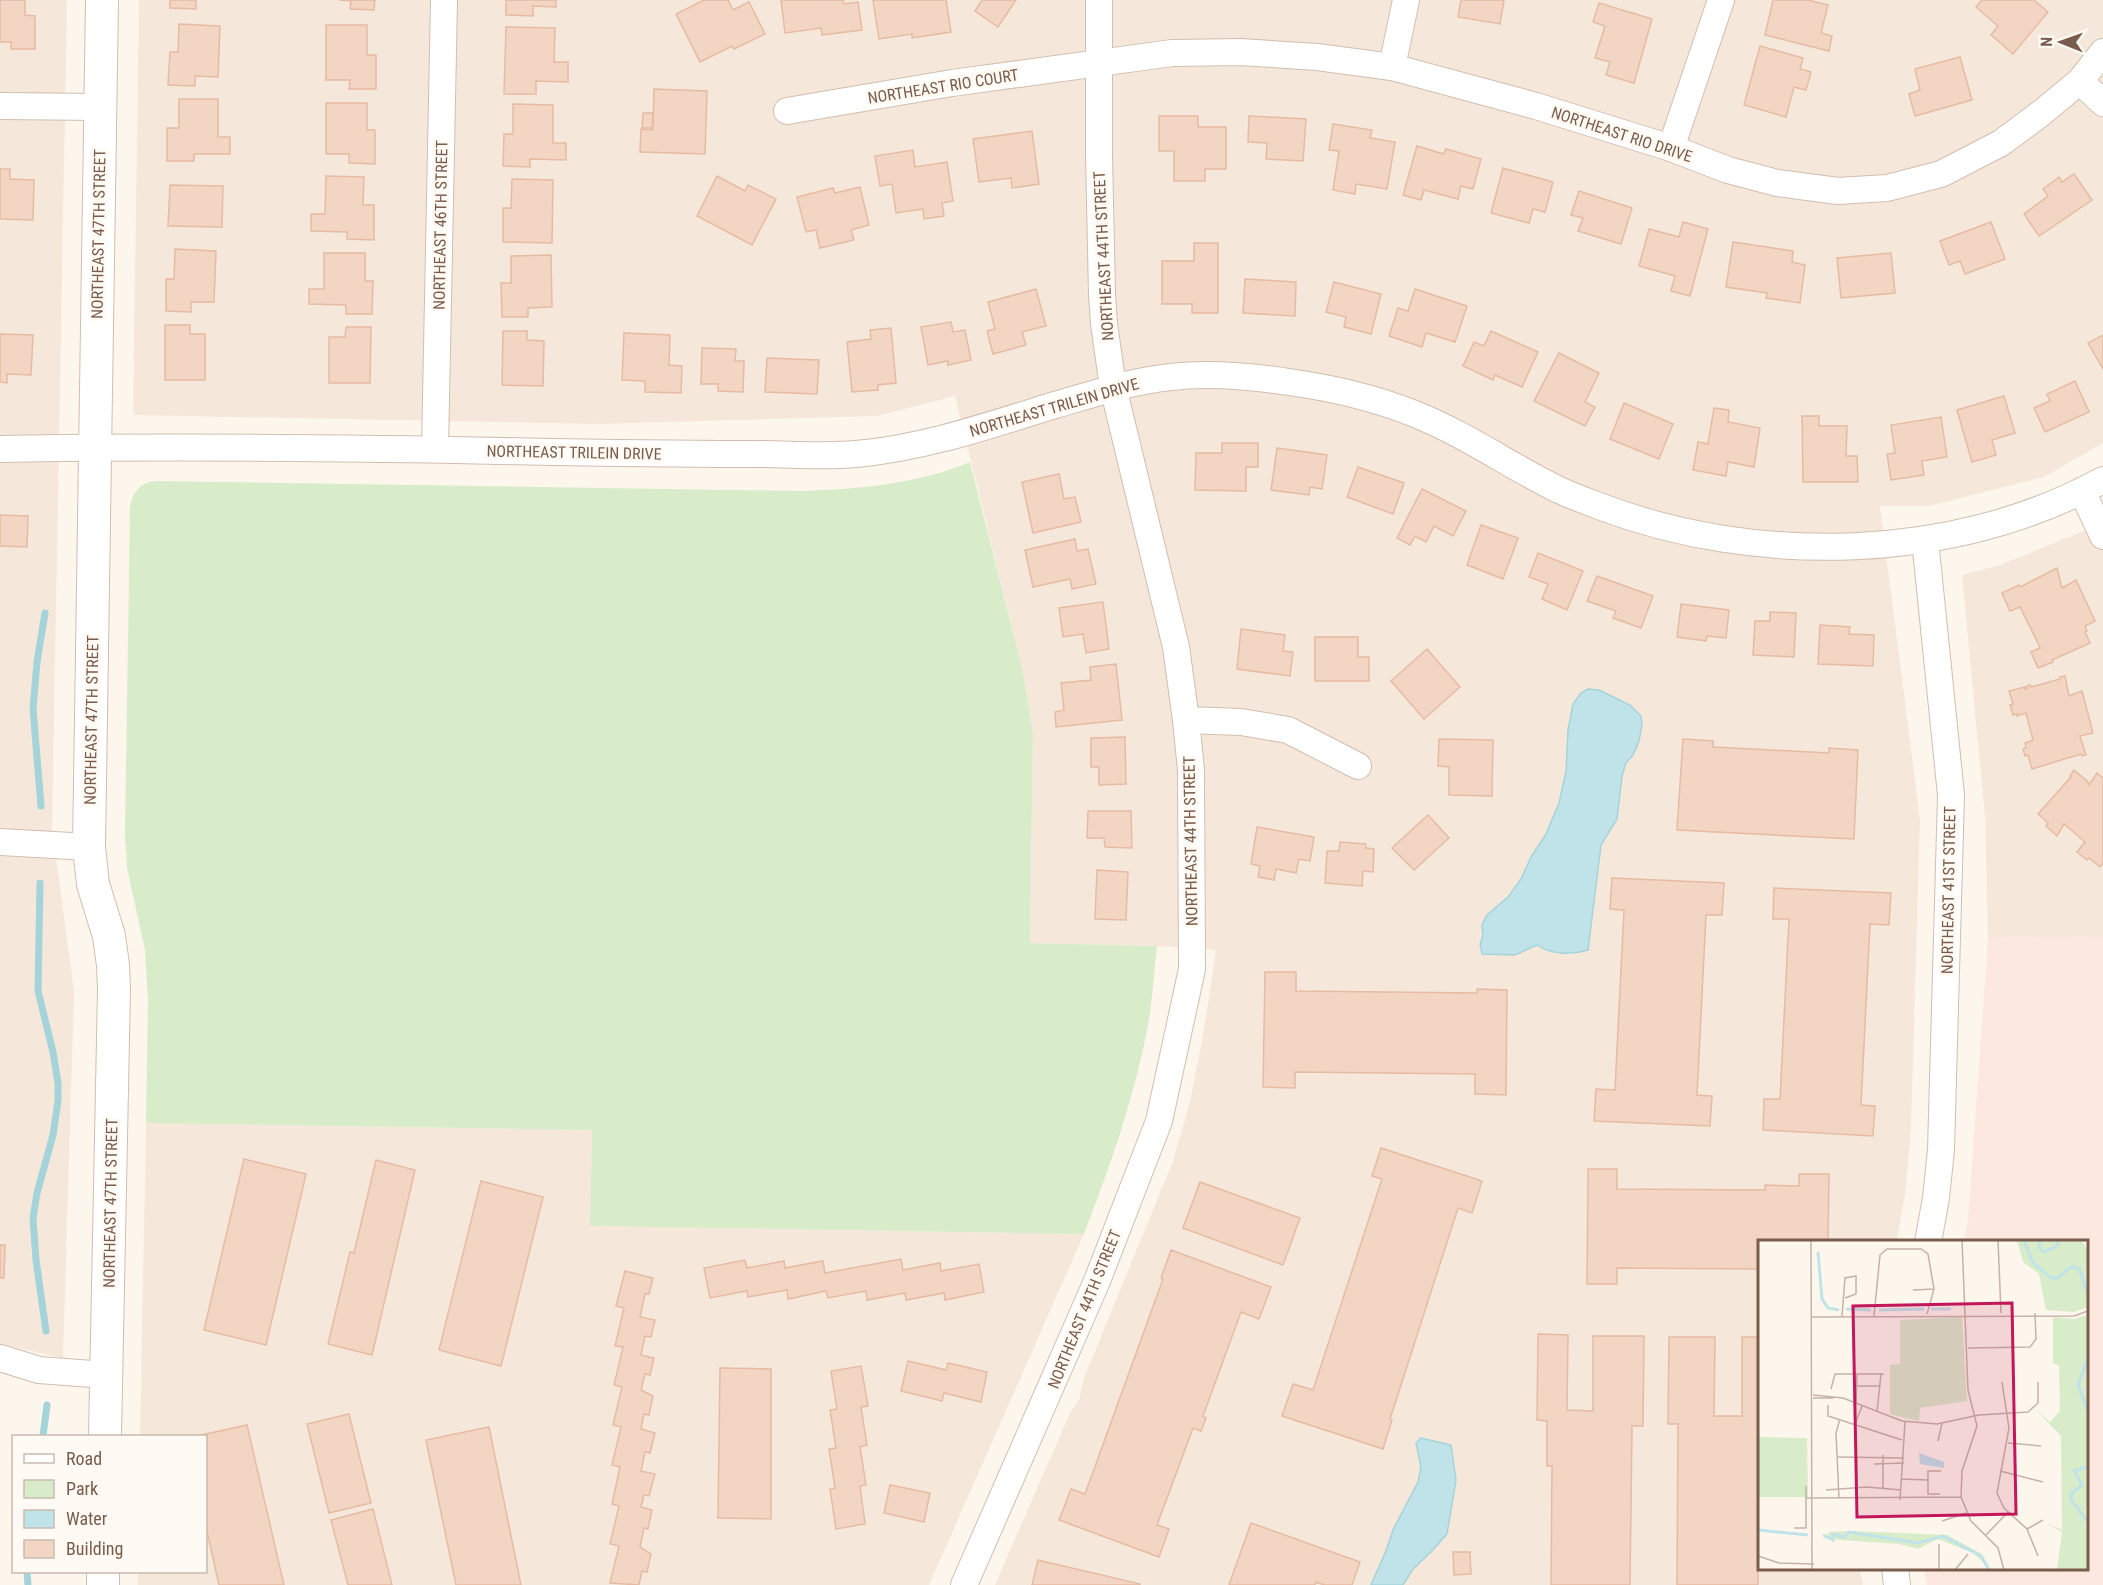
<svg xmlns="http://www.w3.org/2000/svg" width="2103" height="1585" font-family="'Roboto Condensed',sans-serif">
<rect width="100%" height="100%" fill="#fdf6ec"/>
<g fill="#f5e8da">
<polygon points="0,0 67,0 52,828 74,991 63,1358 0,1344"/>
<polygon points="139,0 2103,0 2103,443 2044,477 1929,506 1880,506 1920,820 1911,1129 1905,1194 1897,1241 1760,1242 1760,1568 1860,1569 1863,1585 995,1585 1069,1415 1079,1400 1084,1378 1173,1161 1190,1102 1204,1030 1216,950 1157,946 1030,943 1033,733 1023,672 955,396 878,416 598,424 133,415"/>
<polygon points="2103,523 2103,938 1988,937 1985,817 1962,575 2000,565"/>
<polygon points="146,1123 592,1130 591,1226 1084,1234 929,1585 138,1585 138,1572 206,1572 206,1436 140,1436"/>
</g>
<polygon fill="#fde8e0" points="1988,937 2103,938 2103,1585 1927,1585 1924,1569 2086,1568 2086,1242 1964,1241 1968,1220"/>
<path fill="#d8ecc9" d="M970,462L1023,672L1033,733L1030,943L1157,946C1154,971 1153,995 1149,1019C1136,1093 1111,1164 1084,1234L590,1226L592,1130L146,1123L148,1001L145,950L127,868L125,836L130,506C133,491 141,482 156,481L803,491C860,489 917,484 970,462Z"/>
<g fill="#bfe3e8" stroke="#a5d3da" stroke-width="1.5">
<path d="M1588,689L1599,690L1630,705L1641,716L1642,725L1639,741L1633,755L1626,763L1622,776L1617,819L1601,845L1588,950C1572,955 1551,955 1537,945L1515,955L1482,954L1480,944L1483,936L1482,925L1487,915L1509,896L1521,879L1531,857L1546,834L1559,803L1566,772L1568,730L1573,704L1581,693Z"/>
<polygon points="1421,1438 1451,1445 1456,1480 1447,1534 1431,1552 1413,1569 1403,1585 1371,1585 1386,1551 1393,1530 1418,1482 1421,1467 1416,1443"/>
</g>
<g fill="none" stroke-linecap="round" stroke-linejoin="round">
<g stroke="#a5d3da" stroke-width="7">
<polyline points="41,806 33,709 37,662 45,613"/>
<polyline points="40,883 38,991 53,1052 58,1083 58,1101 53,1135 37,1193 33,1218 36,1260 46,1331"/>
<polyline points="43,1436 47,1405"/>
<polyline points="27,1572 28,1585"/>
</g>
</g>
<g fill="#f3d5c3" stroke="#e6bba3" stroke-width="1.5">
<polygon points="0,0 25,0 25,15 35,16 35,49 11,49 11,42 0,42"/>
<polygon points="170,0 196,0 196,9 170,8"/>
<polygon points="339,0 375,0 374,10 350,9 351,1"/>
<polygon points="506,0 556,0 556,7 533,6 533,16 506,15"/>
<polygon points="704,0 728,0 733,10 749,2 765,34 734,49 732,46 700,62 676,14"/>
<polygon points="781,0 843,0 844,4 858,2 862,30 822,35 821,28 785,33"/>
<polygon points="873,0 946,0 951,32 912,38 912,34 879,39"/>
<polygon points="982,0 1016,0 998,27 975,11"/>
<polygon points="1461,0 1504,0 1500,24 1458,17"/>
<polygon points="1773,0 1808,0 1828,5 1821,33 1832,36 1829,51 1765,35"/>
<polygon points="1982,0 2034,0 2048,12 2013,54 1991,35 1998,26 1976,7"/>
<polygon points="1599,3 1652,19 1634,83 1606,75 1610,62 1595,58 1605,26 1593,22"/>
<polygon points="179,24 220,26 218,77 195,76 195,86 168,85 170,52 178,52"/>
<polygon points="326,25 367,25 367,55 376,55 376,89 349,89 350,80 326,80"/>
<polygon points="506,27 555,28 554,62 568,62 568,82 536,81 536,94 504,94"/>
<polygon points="1760,46 1803,58 1800,69 1811,72 1806,90 1794,87 1786,117 1744,105"/>
<polygon points="1960,57 1972,100 1915,116 1909,94 1920,90 1915,69"/>
<polygon points="654,89 707,91 705,154 640,152 641,129 653,130"/>
<polygon points="179,99 218,99 218,137 230,137 230,154 194,154 194,161 167,161 167,128 179,128"/>
<polygon points="326,103 367,103 367,130 375,130 375,164 349,163 349,154 326,154"/>
<polygon points="513,104 553,105 553,143 566,143 566,160 530,159 530,167 503,166 504,134 513,134"/>
<polygon points="643,113 653,113 652,128 642,128"/>
<polygon points="1159,116 1198,116 1198,127 1226,127 1226,169 1205,169 1205,181 1174,181 1174,151 1159,151"/>
<polygon points="1249,116 1306,119 1303,161 1266,159 1267,143 1248,142"/>
<polygon points="1333,124 1372,130 1370,138 1395,142 1387,189 1356,184 1355,194 1333,190 1339,151 1329,150"/>
<polygon points="1032,131 1039,184 1012,188 1011,178 979,182 973,139"/>
<polygon points="1417,146 1444,154 1446,149 1481,159 1473,189 1461,186 1458,199 1424,190 1421,200 1403,195"/>
<polygon points="913,150 915,167 947,162 953,201 942,203 944,216 924,219 923,209 896,213 892,184 880,186 875,156"/>
<polygon points="1503,168 1553,182 1545,212 1533,209 1529,223 1491,213"/>
<polygon points="0,169 10,169 10,179 34,180 33,220 0,219"/>
<polygon points="2074,174 2092,200 2039,236 2024,214 2048,196 2043,189 2059,177 2062,182"/>
<polygon points="326,176 364,177 363,205 374,205 374,240 347,239 347,232 311,231 311,214 325,214"/>
<polygon points="717,176 745,191 748,185 776,199 752,245 697,216"/>
<polygon points="512,179 553,180 552,243 503,242 503,208 511,208"/>
<polygon points="170,185 223,186 222,227 168,226"/>
<polygon points="860,187 869,225 851,230 854,240 820,248 816,230 806,232 797,197 833,188 835,193"/>
<polygon points="1579,191 1632,208 1621,244 1578,231 1583,218 1571,215"/>
<polygon points="1683,222 1708,229 1690,296 1671,291 1675,276 1639,266 1649,229 1679,237"/>
<polygon points="1991,222 2005,259 1965,274 1960,261 1949,265 1940,241"/>
<polygon points="1733,242 1793,251 1792,262 1805,265 1800,303 1766,298 1767,293 1726,287"/>
<polygon points="1194,243 1218,243 1218,313 1192,313 1192,304 1162,304 1162,261 1194,261"/>
<polygon points="175,249 216,251 214,302 191,302 191,312 166,311 166,279 174,279"/>
<polygon points="324,253 365,253 365,281 373,281 372,314 346,314 346,305 309,304 309,289 324,289"/>
<polygon points="1891,253 1895,293 1841,298 1837,258"/>
<polygon points="551,255 552,307 528,308 528,317 502,317 501,283 511,283 511,256"/>
<polygon points="1245,279 1296,282 1295,316 1243,313"/>
<polygon points="1334,282 1381,294 1371,334 1344,327 1346,317 1326,312"/>
<polygon points="1036,289 1046,326 1022,332 1026,345 993,354 987,331 995,329 988,302"/>
<polygon points="1415,289 1467,306 1455,342 1426,333 1422,347 1389,336 1398,308 1408,311"/>
<polygon points="951,322 953,332 965,330 971,360 948,365 948,361 928,365 921,327"/>
<polygon points="165,325 190,325 190,334 205,334 205,380 165,380"/>
<polygon points="346,327 371,327 370,383 329,383 329,337 345,337"/>
<polygon points="891,328 896,383 878,385 878,390 852,392 847,342 871,339 870,330"/>
<polygon points="503,331 527,331 527,340 544,341 543,386 502,385"/>
<polygon points="1491,331 1538,352 1522,387 1495,375 1493,380 1463,366 1474,342 1484,346"/>
<polygon points="624,333 670,335 669,365 682,366 681,393 645,392 645,381 622,380"/>
<polygon points="0,334 33,335 31,375 7,374 7,383 0,382"/>
<polygon points="2103,335 2103,369 2088,343"/>
<polygon points="702,348 736,349 735,361 744,361 743,392 718,391 718,384 701,384"/>
<polygon points="1559,353 1599,373 1585,402 1595,407 1585,426 1534,401"/>
<polygon points="767,358 819,360 817,394 765,392"/>
<polygon points="2075,381 2089,412 2045,432 2034,408 2050,401 2047,394"/>
<polygon points="2004,396 2015,433 1992,440 1996,455 1972,462 1957,410"/>
<polygon points="1624,403 1673,424 1659,459 1610,439"/>
<polygon points="1714,408 1729,410 1728,422 1760,428 1754,467 1728,462 1726,476 1693,470 1698,442 1708,444"/>
<polygon points="1802,416 1819,416 1819,426 1847,426 1846,456 1857,456 1858,482 1803,482"/>
<polygon points="1941,417 1947,457 1922,461 1924,475 1891,480 1887,454 1895,453 1891,425"/>
<polygon points="1222,443 1258,443 1258,467 1246,467 1246,491 1195,490 1196,453 1222,453"/>
<polygon points="1277,448 1327,455 1322,489 1310,487 1309,495 1271,490"/>
<polygon points="1358,467 1404,483 1393,514 1347,497"/>
<polygon points="1059,474 1064,499 1075,497 1081,522 1033,533 1022,482"/>
<polygon points="1422,489 1466,511 1453,536 1434,526 1426,542 1415,536 1410,545 1397,538"/>
<polygon points="0,515 28,516 27,547 0,546"/>
<polygon points="1481,525 1518,538 1503,579 1467,565"/>
<polygon points="1075,539 1077,551 1088,549 1096,584 1072,589 1070,579 1033,587 1025,550"/>
<polygon points="1538,553 1583,571 1567,610 1542,599 1548,584 1529,577"/>
<polygon points="2057,568 2062,588 2076,580 2095,621 2085,626 2087,631 2085,632 2090,643 2052,660 2053,662 2038,668 2031,652 2040,648 2037,641 2020,607 2010,611 2002,593 2019,585 2020,587"/>
<polygon points="1597,576 1653,596 1641,628 1613,618 1616,611 1587,601"/>
<polygon points="1103,602 1109,649 1086,653 1083,634 1063,637 1059,608"/>
<polygon points="1681,604 1729,610 1726,638 1707,636 1706,641 1677,637"/>
<polygon points="1770,612 1796,613 1794,657 1753,655 1755,621 1770,621"/>
<polygon points="1820,625 1850,627 1849,634 1874,635 1873,666 1818,664"/>
<polygon points="1241,629 1285,635 1283,651 1293,652 1290,676 1237,669"/>
<polygon points="1315,637 1358,637 1358,657 1369,657 1369,681 1315,681"/>
<polygon points="1427,649 1460,687 1424,719 1391,681"/>
<polygon points="1116,664 1122,720 1056,727 1055,712 1064,710 1061,683 1091,680 1090,667"/>
<polygon points="2065,676 2069,696 2082,691 2093,733 2080,736 2086,755 2082,756 2081,754 2032,769 2028,755 2025,756 2023,749 2026,748 2025,743 2033,740 2026,713 2017,716 2017,714 2013,715 2010,705 2013,704 2009,691 2025,687 2025,689 2027,688 2027,686 2030,685 2031,687 2060,679 2060,677"/>
<polygon points="1125,737 1126,784 1099,785 1099,767 1091,767 1091,738"/>
<polygon points="1439,739 1493,740 1492,796 1449,795 1449,767 1438,766"/>
<polygon points="1683,739 1713,741 1713,747 1829,753 1829,748 1858,750 1854,839 1677,830"/>
<polygon points="2074,770 2088,782 2089,785 2097,773 2103,778 2103,863 2100,867 2089,858 2087,860 2077,852 2085,842 2064,824 2057,836 2046,826 2048,823 2038,814 2071,777 2070,776"/>
<polygon points="1088,811 1131,811 1132,848 1105,847 1104,838 1087,838"/>
<polygon points="1428,815 1449,838 1414,870 1392,848"/>
<polygon points="1257,827 1314,837 1310,861 1299,859 1296,873 1276,869 1274,880 1258,877 1260,866 1251,864"/>
<polygon points="1340,842 1366,844 1366,848 1374,849 1373,872 1363,871 1362,886 1325,883 1327,851 1339,851"/>
<polygon points="1097,870 1128,872 1126,920 1095,919"/>
<polygon points="1612,878 1724,883 1722,915 1706,915 1697,1095 1712,1096 1710,1126 1594,1121 1596,1089 1615,1090 1624,910 1610,909"/>
<polygon points="1774,888 1891,893 1889,925 1870,924 1861,1105 1875,1106 1873,1136 1763,1130 1764,1099 1780,1099 1789,919 1773,919"/>
<polygon points="1265,972 1296,972 1296,991 1477,993 1477,989 1507,990 1506,1095 1475,1094 1475,1074 1295,1072 1295,1088 1263,1087"/>
<polygon points="1381,1148 1482,1181 1472,1213 1458,1208 1390,1419 1392,1420 1383,1449 1282,1416 1293,1384 1313,1390 1382,1179 1372,1176"/>
<polygon points="244,1159 306,1174 266,1345 204,1330"/>
<polygon points="376,1160 415,1170 372,1355 328,1344 350,1252 354,1253"/>
<polygon points="1588,1169 1617,1169 1617,1189 1765,1190 1765,1185 1799,1186 1799,1174 1829,1174 1828,1242 1760,1242 1760,1269 1617,1268 1617,1284 1587,1284"/>
<polygon points="481,1181 543,1197 501,1366 439,1350"/>
<polygon points="1200,1182 1300,1218 1283,1265 1183,1228"/>
<polygon points="0,1245 5,1245 4,1278 0,1278"/>
<polygon points="1171,1250 1271,1287 1259,1319 1241,1312 1203,1416 1206,1418 1201,1431 1193,1428 1157,1525 1169,1529 1159,1557 1059,1520 1071,1489 1085,1494 1163,1279 1161,1278"/>
<polygon points="901,1259 903,1270 940,1263 941,1271 979,1264 984,1292 945,1300 944,1293 906,1300 905,1293 867,1300 866,1291 828,1298 826,1291 788,1299 787,1290 748,1297 747,1291 710,1298 704,1268 745,1260 747,1268 784,1261 785,1268 823,1261 825,1273"/>
<polygon points="625,1271 653,1278 649,1294 645,1294 640,1317 655,1320 651,1337 645,1336 641,1355 654,1358 650,1375 645,1374 641,1390 653,1396 649,1415 644,1414 641,1429 655,1433 650,1453 645,1452 641,1471 655,1474 649,1496 644,1495 641,1507 652,1510 648,1529 644,1528 640,1547 651,1554 647,1572 642,1571 639,1585 610,1583 619,1546 610,1544 619,1506 612,1504 620,1467 612,1465 621,1427 613,1425 622,1387 614,1385 623,1347 615,1346 624,1308 616,1306"/>
<polygon points="1538,1334 1568,1335 1567,1410 1593,1411 1593,1336 1644,1336 1643,1426 1632,1426 1630,1585 1551,1585 1552,1466 1547,1466 1547,1421 1537,1420"/>
<polygon points="1669,1337 1715,1337 1714,1416 1742,1416 1742,1337 1760,1337 1758,1585 1677,1585 1678,1424 1668,1424"/>
<polygon points="908,1361 946,1370 948,1363 987,1372 981,1402 944,1393 942,1401 901,1391"/>
<polygon points="861,1366 868,1406 861,1407 867,1445 860,1447 866,1485 860,1486 865,1524 836,1529 830,1489 835,1488 829,1449 836,1448 830,1410 837,1409 831,1371"/>
<polygon points="720,1368 771,1369 771,1519 718,1518"/>
<polygon points="349,1414 371,1503 329,1513 307,1424"/>
<polygon points="247,1425 284,1585 219,1585 206,1527 206,1436 197,1436"/>
<polygon points="489,1427 521,1585 456,1585 426,1440"/>
<polygon points="890,1485 930,1493 924,1522 884,1513"/>
<polygon points="373,1509 392,1585 348,1585 331,1520"/>
<polygon points="1251,1523 1360,1562 1352,1585 1324,1585 1316,1582 1315,1585 1229,1585"/>
<polygon points="1453,1552 1470,1552 1471,1574 1454,1575"/>
<polygon points="1038,1560 1140,1584 1140,1585 1032,1585"/>
</g>
<g fill="none" stroke-linecap="round" stroke-linejoin="round">
<g stroke="#d1beb0" stroke-width="28">
<g id="minor">
<polyline points="1392,67 1406,0"/>
<polyline points="2080,81 2103,103"/>
<polyline points="0,106 100,107"/>
<polyline points="787,111 952,83 1172,53 1240,52 1317,57 1392,67 1536,106 1671,148 1728,170 1777,183 1838,191 1887,188 1941,174 2001,143 2040,114 2080,81 2103,52"/>
<polyline points="1671,148 1721,0"/>
<path d="M0,449C184,446 368,448 552,452C621,453 690,454 758,454C790,454 824,457 856,454C924,448 990,425 1055,405C1093,394 1131,381 1171,377C1210,372 1250,376 1289,382C1332,388 1375,398 1415,414C1465,434 1510,466 1559,490C1572,496 1586,501 1599,506C1756,566 1954,562 2103,480"/>
<polyline points="435,449 444,0"/>
<polyline points="2082,491 2103,536"/>
<polyline points="1925,540 1951,795 1941,1150 1936,1198 1928,1242"/>
<polyline points="1186,720 1241,722 1288,730 1358,766"/>
<polyline points="0,842 89,847"/>
<polyline points="0,1358 39,1370 106,1375"/>
<polyline points="1895,1568 1897,1585"/>
<polyline points="964,1585 1097,1281 1159,1121 1192,969 1191,770 1186,720 1176,647 1113,387 1104,324 1102,295 1099,155 1099,0"/>
</g>
</g>
<g stroke="#d1beb0" stroke-width="34">
<g id="tertiary">
<polyline points="102,0 89,847 93,884 109,936 113,965 114,989 105,1436"/>
<polyline points="103,1585 103,1572"/>
</g>
</g>
<use href="#minor" stroke="#fff" stroke-width="26"/>
<use href="#tertiary" stroke="#fff" stroke-width="32"/>
</g>
<g text-anchor="middle" stroke-width="6" stroke-linejoin="round" paint-order="stroke">
<g font-size="16" fill="#7a5c4d" stroke="#fffaf3">
<text transform="translate(943 86) rotate(-9)" y="6">NORTHEAST RIO COURT</text>
<text transform="translate(1622 134) rotate(18)" y="6">NORTHEAST RIO DRIVE</text>
<text transform="translate(440 225) rotate(-89)" y="6">NORTHEAST 46TH STREET</text>
<text transform="translate(98 234) rotate(-89)" y="6">NORTHEAST 47TH STREET</text>
<text transform="translate(1103 256) rotate(-93)" y="6">NORTHEAST 44TH STREET</text>
<text transform="translate(1054 407) rotate(-16)" y="6">NORTHEAST TRILEIN DRIVE</text>
<text transform="translate(574 452) rotate(1)" y="6">NORTHEAST TRILEIN DRIVE</text>
<text transform="translate(91 720) rotate(-89)" y="6">NORTHEAST 47TH STREET</text>
<text transform="translate(1190 841) rotate(-91)" y="6">NORTHEAST 44TH STREET</text>
<text transform="translate(1948 890) rotate(-89)" y="6">NORTHEAST 41ST STREET</text>
<text transform="translate(110 1203) rotate(-89)" y="6">NORTHEAST 47TH STREET</text>
<text transform="translate(1084 1309) rotate(-68)" y="6">NORTHEAST 44TH STREET</text>
</g>
</g>
<g transform="translate(1758 1240)">
<rect width="330" height="330" fill="#fdf6ec"/>
<path d="M259,0H323L330,10V67L316,72L288,70L281,34L265,22ZM330,75V330H299L304,292L288,283L304,290L303,196L278,170L292,182L302,171L301,125L295,124V77L316,79ZM204,77L209,161L162,168L161,181L132,174V125L142,124V80ZM0,197L49,198L50,257H0ZM94,291L189,295L224,314L232,329L215,313L180,299L160,309L141,304L67,299L71,292Z" fill="#d8ecc9"/>
<path d="M161,213L186,222V228L162,224Z" fill="#bfe3e8"/>
<path fill="none" stroke="#bfe3e8" stroke-width="3" d="M266,0L275,23L293,38H300L313,27L321,28L330,55M281,0L282,9L286,12L299,6L301,0M60,12L64,59L70,68L81,70M88,69L113,70M173,69H193M121,70L166,69M330,118L320,145L330,172M330,227L316,231L324,245L314,253L313,260L330,282M0,290L50,295M65,295L75,300V294L86,297L91,292L160,303L185,296L223,316L231,330"/>
<path fill="none" stroke="#c5b3a7" stroke-width="1.5" d="M53,0L54,330M204,0L210,150L219,186L204,231L203,257L213,281L240,308L246,330M240,0L243,73M155,50L176,49M84,76L87,38L98,36V54L87,58M116,76L122,15L129,9H163L170,14L176,49L169,74M54,77L316,76L330,71M210,108L272,107L278,99L277,73M244,142L251,188L239,253L246,268L269,289L280,316M99,146H122M73,149L77,134H126M55,155L85,158L144,181L179,184L221,175L270,172L280,163V142M55,158H75M98,163L99,134M70,165V176L144,200M119,172L123,134M97,184L104,166M180,201L184,183M250,203L283,206M80,217L146,218M116,224L146,223M242,231L285,242M144,239L170,240M125,249V215M68,250L109,247L143,250M182,254H170V231H183M48,258L203,257M81,258L78,193L82,179M142,260L147,182M184,281L208,273M36,288H48V246M269,289L285,280M228,295L250,272M181,304V330M0,316L21,323L56,324M197,330L210,314"/>
<path fill="#c2185b" fill-opacity="0.15" stroke="#c2185b" stroke-width="3" d="M254,63L258,274L99,277L95,66Z"/>
<rect width="330" height="330" fill="none" stroke="#7a5c4d" stroke-width="3"/>
</g>
<rect x="12" y="1435" width="195" height="138" fill="#fffaf3" stroke="#cabbb1" stroke-width="1.5"/>
<rect x="24" y="1454" width="30" height="9" fill="#ffffff" stroke="#cabbb1" stroke-width="1.5"/>
<text x="66" y="1465" font-size="18" fill="#7a5c4d">Road</text>
<rect x="24" y="1480" width="30" height="18" fill="#d8ecc9" stroke="#cabbb1" stroke-width="1.5"/>
<text x="66" y="1495" font-size="18" fill="#7a5c4d">Park</text>
<rect x="24" y="1510" width="30" height="18" fill="#bfe3e8" stroke="#cabbb1" stroke-width="1.5"/>
<text x="66" y="1525" font-size="18" fill="#7a5c4d">Water</text>
<rect x="24" y="1540" width="30" height="18" fill="#f3d5c3" stroke="#cabbb1" stroke-width="1.5"/>
<text x="66" y="1555" font-size="18" fill="#7a5c4d">Building</text>
<g transform="translate(2061 42) rotate(271)" stroke="#fffaf3" stroke-width="4.5" paint-order="stroke">
<path d="M0-4.5L10 22L0 15L-10 22Z" fill="#7a5c4d"/>
<text y="-9" font-size="16" font-weight="bold" text-anchor="middle" fill="#7a5c4d">N</text>
</g>
</svg>
